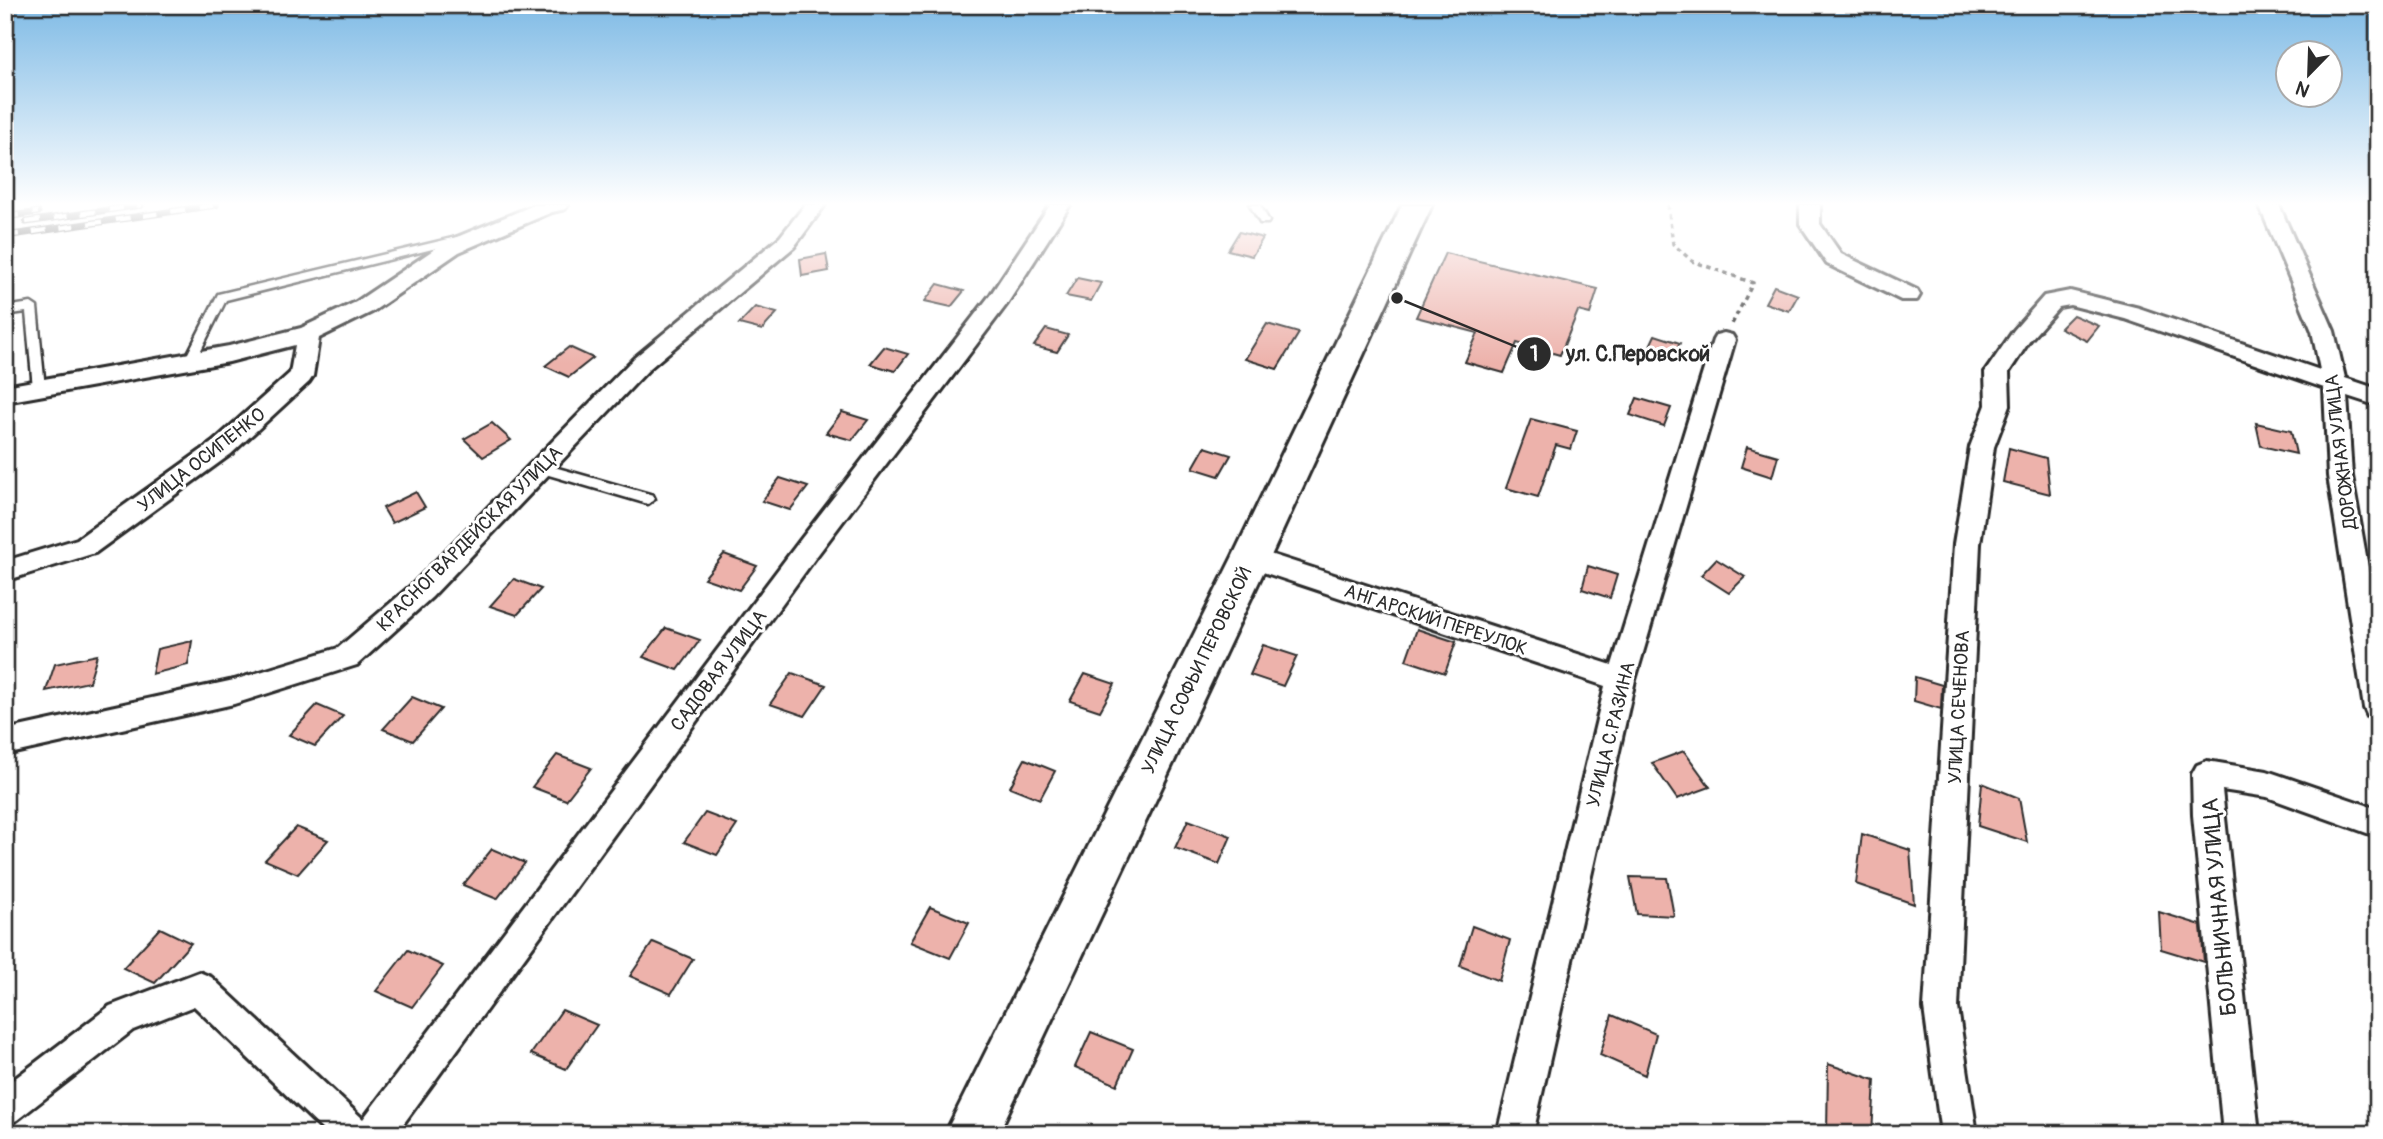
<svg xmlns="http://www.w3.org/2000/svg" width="2383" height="1139" font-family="Pangolin,sans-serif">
<rect width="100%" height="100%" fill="#fff"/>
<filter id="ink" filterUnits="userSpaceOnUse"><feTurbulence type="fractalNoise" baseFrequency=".0143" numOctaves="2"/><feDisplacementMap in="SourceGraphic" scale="14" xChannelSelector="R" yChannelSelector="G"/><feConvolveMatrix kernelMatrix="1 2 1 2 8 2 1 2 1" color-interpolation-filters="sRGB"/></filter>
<g filter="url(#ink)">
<g fill="#edb2ab" stroke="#2b2b2b" stroke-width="2">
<polygon points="1239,232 1263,238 1252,256 1228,250"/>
<polygon points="1445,253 1598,289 1590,314 1578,311 1560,355 1517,343 1504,373 1465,362 1478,333 1416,317"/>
<polygon points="826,254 829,271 802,276 800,259"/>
<polygon points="1077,278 1101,283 1091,301 1066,296"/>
<polygon points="938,284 964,291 951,307 925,301"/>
<polygon points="1774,286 1798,295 1789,311 1765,303"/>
<polygon points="755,307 777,313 762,330 739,324"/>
<polygon points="2073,315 2099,326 2087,341 2060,328"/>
<polygon points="1267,324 1299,333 1277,369 1245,359"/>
<polygon points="1046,329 1068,335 1057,352 1034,346"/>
<polygon points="1655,335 1680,343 1673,358 1648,350"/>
<polygon points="569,347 593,358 569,377 545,366"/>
<polygon points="884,347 908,354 895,371 870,364"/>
<polygon points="1637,398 1671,408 1664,426 1630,415"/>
<polygon points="842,412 868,420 852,440 826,433"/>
<polygon points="1531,419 1577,431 1571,449 1556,445 1538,497 1506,488"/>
<polygon points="492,423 511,440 483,457 464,439"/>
<polygon points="2256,423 2291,431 2296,454 2261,446"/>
<polygon points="1205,447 1231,455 1219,476 1193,468"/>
<polygon points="1747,447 1778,456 1772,477 1741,467"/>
<polygon points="2009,448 2046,458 2050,494 2003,482"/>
<polygon points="780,478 808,487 790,510 762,501"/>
<polygon points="416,492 425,507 392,523 383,508"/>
<polygon points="724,554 757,566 739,590 704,578"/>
<polygon points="1716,559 1745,577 1729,593 1701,575"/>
<polygon points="1588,566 1617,575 1610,598 1582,589"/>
<polygon points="514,579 541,589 517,615 490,606"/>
<polygon points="666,628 700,640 678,670 643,657"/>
<polygon points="1417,629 1456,642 1445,673 1406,660"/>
<polygon points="192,641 188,665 152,674 157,649"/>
<polygon points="1263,645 1297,656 1283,686 1250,675"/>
<polygon points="97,655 89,682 46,691 55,664"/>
<polygon points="792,673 826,685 805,716 770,704"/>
<polygon points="1085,674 1115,684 1100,711 1070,701"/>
<polygon points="1915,677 1942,685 1941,709 1914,701"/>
<polygon points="412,697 441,709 413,741 383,729"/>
<polygon points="317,705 343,716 315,746 289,735"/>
<polygon points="1684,751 1710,787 1677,799 1652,763"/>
<polygon points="557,755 591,768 566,800 532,787"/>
<polygon points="1025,759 1055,771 1040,799 1010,787"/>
<polygon points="1982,783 2019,798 2027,842 1978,826"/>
<polygon points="705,813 737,825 717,855 684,842"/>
<polygon points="1188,820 1231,836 1219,864 1175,848"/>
<polygon points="296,827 328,840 298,874 265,860"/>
<polygon points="1862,834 1910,850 1914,904 1856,884"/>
<polygon points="492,849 525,863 497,899 463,885"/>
<polygon points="1630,877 1667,878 1674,916 1637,914"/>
<polygon points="930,907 969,923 950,958 910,942"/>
<polygon points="2159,912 2201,925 2204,962 2161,949"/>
<polygon points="1472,926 1510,940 1499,981 1460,966"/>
<polygon points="160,928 191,943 155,983 123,968"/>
<polygon points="653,942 693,959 671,994 630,976"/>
<polygon points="408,950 443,966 412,1007 376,991"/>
<polygon points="562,1010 597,1025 566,1069 531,1054"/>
<polygon points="1612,1015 1656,1034 1645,1075 1600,1055"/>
<polygon points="1091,1032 1133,1049 1117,1085 1075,1067"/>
<polygon points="1828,1064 1875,1080 1872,1134 1827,1134"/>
</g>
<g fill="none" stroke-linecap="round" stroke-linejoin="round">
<g stroke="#2b2b2b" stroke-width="5">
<g id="lane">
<polygon points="1250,205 1260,205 1269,221 1268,223 1260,223"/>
<polygon points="461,236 465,237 465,241 226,300 194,364 190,365 184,361 218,294"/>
<polygon points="31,303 37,307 45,388 39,392 33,388 26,312 5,315 5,307"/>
<polygon points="540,463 653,495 655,499 648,504 535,471 533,468 535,465"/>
</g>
</g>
<g stroke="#2b2b2b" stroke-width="6">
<g id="street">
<polygon points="534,205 568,205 565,209 552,212 459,252 372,312 319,338 313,376 309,382 231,454 95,553 5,581 5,561 77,539 213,442 290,373 295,345 229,362 5,402 5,386 229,346 301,328 356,302 445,242"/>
<polygon points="805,205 825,205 794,247 650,368 432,597 357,665 234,704 5,755 5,730 234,680 338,648 414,583 634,358 780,237"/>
<polygon points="1050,205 1070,205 1007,304 816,557 396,1134 327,1134 194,1006 133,1030 17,1120 5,1125 5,1086 110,1006 199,972 211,977 363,1119 798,543 991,294"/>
<polygon points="1800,205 1820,205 1820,224 1841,254 1917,290 1920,295 1917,300 1901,300 1827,264 1800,224"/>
<polygon points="2259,205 2279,205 2334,331 2345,378 2378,389 2378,406 2347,396 2352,476 2378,624 2378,720 2368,717 2364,708 2328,476 2324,388 2125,319 2070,305 2059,307 2030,340 2009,372 2010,405 1994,447 1980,544 1958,1008 1977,1134 1941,1134 1924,1008 1954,544 1970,447 1986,405 1985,372 2014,330 2044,296 2070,291 2139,308 2320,370 2312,331"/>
<polygon points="1724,333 1732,335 1735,340 1635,680 1533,1134 1497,1134 1605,686 1242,565 1238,558 1242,551 1251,548 1612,665 1713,340 1716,335"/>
<polygon points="2207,761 2267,771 2378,809 2378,837 2267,797 2222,790 2259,1134 2223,1134 2193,815 2192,774 2197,765"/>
</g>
</g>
<g stroke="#2b2b2b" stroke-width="6">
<polygon id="secondary" points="1402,205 1432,205 1270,558 998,1134 945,1134 1232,558"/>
</g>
<polyline stroke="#2b2b2b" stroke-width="3.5" stroke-dasharray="4.5 4.5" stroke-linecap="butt" points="1668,205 1673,244 1692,261 1753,283 1731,326"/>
<use href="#lane" fill="#fff" fill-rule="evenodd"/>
<use href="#street" fill="#fff" fill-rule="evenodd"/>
<use href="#secondary" fill="#fff" fill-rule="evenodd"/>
<g stroke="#2b2b2b" stroke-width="7">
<g id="rail">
<polyline points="5,217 38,212"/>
<polyline points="26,222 141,205"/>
<polyline points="5,236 216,205"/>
</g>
</g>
<use href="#rail" stroke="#fff" stroke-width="4.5" stroke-dasharray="14" stroke-linecap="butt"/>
</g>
</g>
<linearGradient id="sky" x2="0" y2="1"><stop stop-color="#7ebae5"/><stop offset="0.56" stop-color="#fff"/><stop offset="1" stop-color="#fff" stop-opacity="0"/></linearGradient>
<rect width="2383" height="364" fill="url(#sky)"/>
<g text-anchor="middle" stroke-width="6" stroke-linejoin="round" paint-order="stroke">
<g font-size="19" fill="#2b2b2b" stroke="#fff">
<text transform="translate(2340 452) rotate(-97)" y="7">ДОРОЖНАЯ УЛИЦА</text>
<text transform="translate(201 459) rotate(-38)" y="7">УЛИЦА ОСИПЕНКО</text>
<text transform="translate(469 538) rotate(-45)" y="7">КРАСНОГВАРДЕЙСКАЯ УЛИЦА</text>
<text transform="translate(1436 619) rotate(18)" y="7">АНГАРСКИЙ ПЕРЕУЛОК</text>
<text transform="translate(718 670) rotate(-53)" y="7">САДОВАЯ УЛИЦА</text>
<text transform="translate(1196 670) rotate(-64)" y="7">УЛИЦА СОФЬИ ПЕРОВСКОЙ</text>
<text transform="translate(1958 707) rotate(-87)" y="7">УЛИЦА СЕЧЕНОВА</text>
<text transform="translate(1610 734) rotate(-76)" y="7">УЛИЦА С.РАЗИНА</text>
</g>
<g font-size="23" fill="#2b2b2b" stroke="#fff">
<text transform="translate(2219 907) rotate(-95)" y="8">БОЛЬНИЧНАЯ УЛИЦА</text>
</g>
</g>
<path fill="none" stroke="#2b2b2b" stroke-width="2.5" d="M1397 298L1534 354"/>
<g fill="#2b2b2b" stroke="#fff" stroke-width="2.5">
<circle cx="1397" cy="298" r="7"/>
<circle cx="1534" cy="354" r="18"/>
</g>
<g font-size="21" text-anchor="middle" font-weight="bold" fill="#fff">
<text x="1534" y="361">1</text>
</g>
<g font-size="21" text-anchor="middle" font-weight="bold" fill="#2b2b2b" stroke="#fff" stroke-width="6" stroke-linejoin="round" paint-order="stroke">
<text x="1638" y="361">ул. С.Перовской</text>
</g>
<rect width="2383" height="1139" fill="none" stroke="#fff" stroke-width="28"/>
<rect x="14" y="14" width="2355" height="1111" fill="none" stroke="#2b2b2b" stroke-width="2.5" filter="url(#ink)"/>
<g transform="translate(2309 74) rotate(203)"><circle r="33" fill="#ffffff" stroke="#aaaaaa" stroke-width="2"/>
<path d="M0-5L12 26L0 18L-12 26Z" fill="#2b2b2b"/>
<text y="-10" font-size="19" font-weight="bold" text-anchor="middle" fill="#2b2b2b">N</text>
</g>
</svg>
